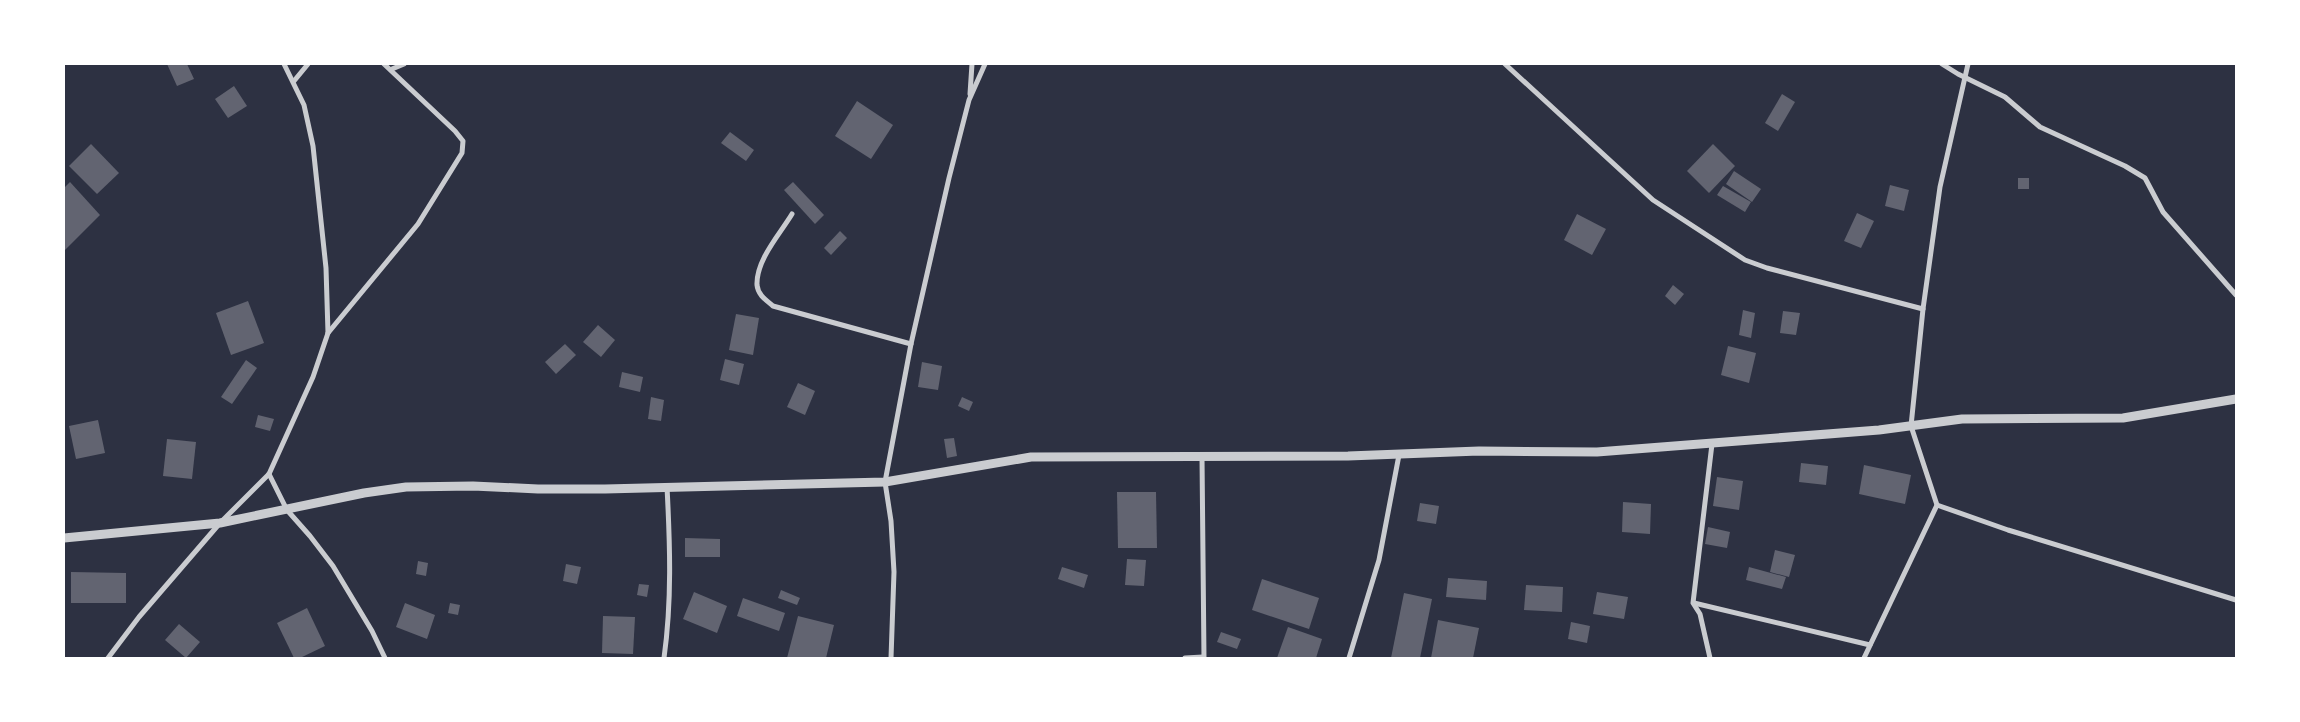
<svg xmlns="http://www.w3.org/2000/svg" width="2300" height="722" font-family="Lato,sans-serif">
<rect width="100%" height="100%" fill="#2d3142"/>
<g fill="#626471">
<polygon points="167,64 187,64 194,79 177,86"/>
<polygon points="234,86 247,106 228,118 215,99"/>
<polygon points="1782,94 1795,102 1778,131 1765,123"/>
<polygon points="857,101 893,125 871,159 835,136"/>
<polygon points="730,132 754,150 746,161 721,143"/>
<polygon points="91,144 119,173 97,194 69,166"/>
<polygon points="1713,144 1735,166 1709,193 1687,171"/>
<polygon points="1734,171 1761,189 1752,202 1726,184"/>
<rect x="2018" y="178" width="11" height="11"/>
<polygon points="70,182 100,215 64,251 64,188"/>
<polygon points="793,182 824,215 815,224 784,190"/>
<polygon points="1890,185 1909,190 1904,211 1885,206"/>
<polygon points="1723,186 1751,202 1745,212 1717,195"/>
<polygon points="1857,213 1874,221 1861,248 1844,241"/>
<polygon points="1577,214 1606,229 1592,255 1564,240"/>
<polygon points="840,231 847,238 831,255 824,248"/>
<polygon points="1673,285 1684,294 1675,305 1665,296"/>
<polygon points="248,301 264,343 231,355 216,313"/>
<polygon points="1743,310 1755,313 1751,338 1739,335"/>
<polygon points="1783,311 1800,313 1796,335 1780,333"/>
<polygon points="736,314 759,318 753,355 729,350"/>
<polygon points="598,325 615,340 601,357 583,342"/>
<polygon points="565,344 576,355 556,374 545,362"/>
<polygon points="1728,346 1756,353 1749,383 1721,375"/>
<polygon points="725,359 744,364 739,385 720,380"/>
<polygon points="246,360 257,368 232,404 221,397"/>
<polygon points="922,362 942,366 938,390 918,387"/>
<polygon points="622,372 643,377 640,392 619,387"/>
<polygon points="798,383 815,391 805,415 787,407"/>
<polygon points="651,397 664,400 661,421 648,419"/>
<polygon points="962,397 973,402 969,411 958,406"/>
<polygon points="258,415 274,419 270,431 255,427"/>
<polygon points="98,420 105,453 76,459 69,426"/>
<polygon points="954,438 957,456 947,458 944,439"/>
<polygon points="167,439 196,442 192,479 163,476"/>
<polygon points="1801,463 1828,466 1826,485 1799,482"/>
<polygon points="1864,465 1911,475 1905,504 1859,494"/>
<polygon points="1717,477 1743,481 1739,510 1713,506"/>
<polygon points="1117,492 1156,492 1157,548 1118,548"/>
<polygon points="1623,502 1651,504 1650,534 1622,532"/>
<polygon points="1420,503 1439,506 1436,524 1417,521"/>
<polygon points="1708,527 1730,532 1727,548 1705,544"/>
<polygon points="685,538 720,539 720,557 685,557"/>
<polygon points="1775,550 1795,555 1789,577 1770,572"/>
<polygon points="1127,559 1146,560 1144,586 1125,585"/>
<polygon points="418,561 428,563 426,576 416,574"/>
<polygon points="566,564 581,567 577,584 563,581"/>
<polygon points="1062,567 1088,575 1084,588 1058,579"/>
<polygon points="1749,567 1786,577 1782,589 1746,580"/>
<polygon points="71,572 126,573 126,603 71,603"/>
<polygon points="1448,578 1487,581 1486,600 1446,597"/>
<polygon points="1262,579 1319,598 1309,629 1252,610"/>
<polygon points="639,584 649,585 647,597 637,595"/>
<polygon points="1526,585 1563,587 1562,612 1524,610"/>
<polygon points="781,590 800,598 797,605 778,598"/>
<polygon points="694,592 727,606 717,633 683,619"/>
<polygon points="1597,592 1628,597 1624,619 1593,614"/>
<polygon points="1404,593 1432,599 1420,658 1391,658"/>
<polygon points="743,598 785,613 779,631 737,616"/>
<polygon points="405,603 435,615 427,639 396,627"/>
<polygon points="450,603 460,605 458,615 448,613"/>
<polygon points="307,608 325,646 300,658 294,658 277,623"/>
<polygon points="603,616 635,617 633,654 602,653"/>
<polygon points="798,616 834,625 826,658 787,658"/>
<polygon points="1438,620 1479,628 1473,658 1431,658"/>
<polygon points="1571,622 1590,626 1587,643 1568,639"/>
<polygon points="179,624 200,642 186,658 165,640"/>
<polygon points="1288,627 1322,639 1316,658 1277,658"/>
<polygon points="1221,632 1241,639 1237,649 1217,642"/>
</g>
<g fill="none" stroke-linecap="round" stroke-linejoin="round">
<g stroke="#caccd0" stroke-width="5">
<polyline points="1505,64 1653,200 1745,260 1767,268 1923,309"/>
<polyline points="1942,64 1958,74 2005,97 2040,127 2125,166 2145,178 2163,212 2236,295"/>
<polyline points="392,69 404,64"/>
<polyline points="294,81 308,64"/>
<polyline points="970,94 972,64"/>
<path d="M792,214C780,234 756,260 757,285C758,295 766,300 773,306L911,344"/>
<polyline points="328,333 418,224 462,153 463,141 455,131 384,64"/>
<polyline points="1202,457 1204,658"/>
<polyline points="269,474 287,510 310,536 333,566 372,631 385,658"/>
<polyline points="1937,505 2008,530 2236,600"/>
<polyline points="1694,603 1870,645"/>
<polyline points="108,658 139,617 220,523 269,474 313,377 328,333 326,268 313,146 304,105 284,64"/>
<path d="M664,658C672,601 670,544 667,487"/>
<polyline points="891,658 894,572 891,521 885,482 911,344 949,178 969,100 985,64"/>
<polyline points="1185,658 1203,657"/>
<polyline points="1349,658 1379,560 1399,455"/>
<polyline points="1710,658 1700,614 1693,603 1712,444"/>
<polyline points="1864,658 1937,505 1911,426 1923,309 1940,187 1968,64"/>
</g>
<polyline stroke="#caccd0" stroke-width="9" points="64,538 220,523 364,493 406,487 473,486 538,489 605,489 885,482 1031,457 1348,456 1479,451 1597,452 1879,430 1962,419 2123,418 2236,399"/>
</g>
<rect width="2300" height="722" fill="none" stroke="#ffffff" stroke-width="130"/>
</svg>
